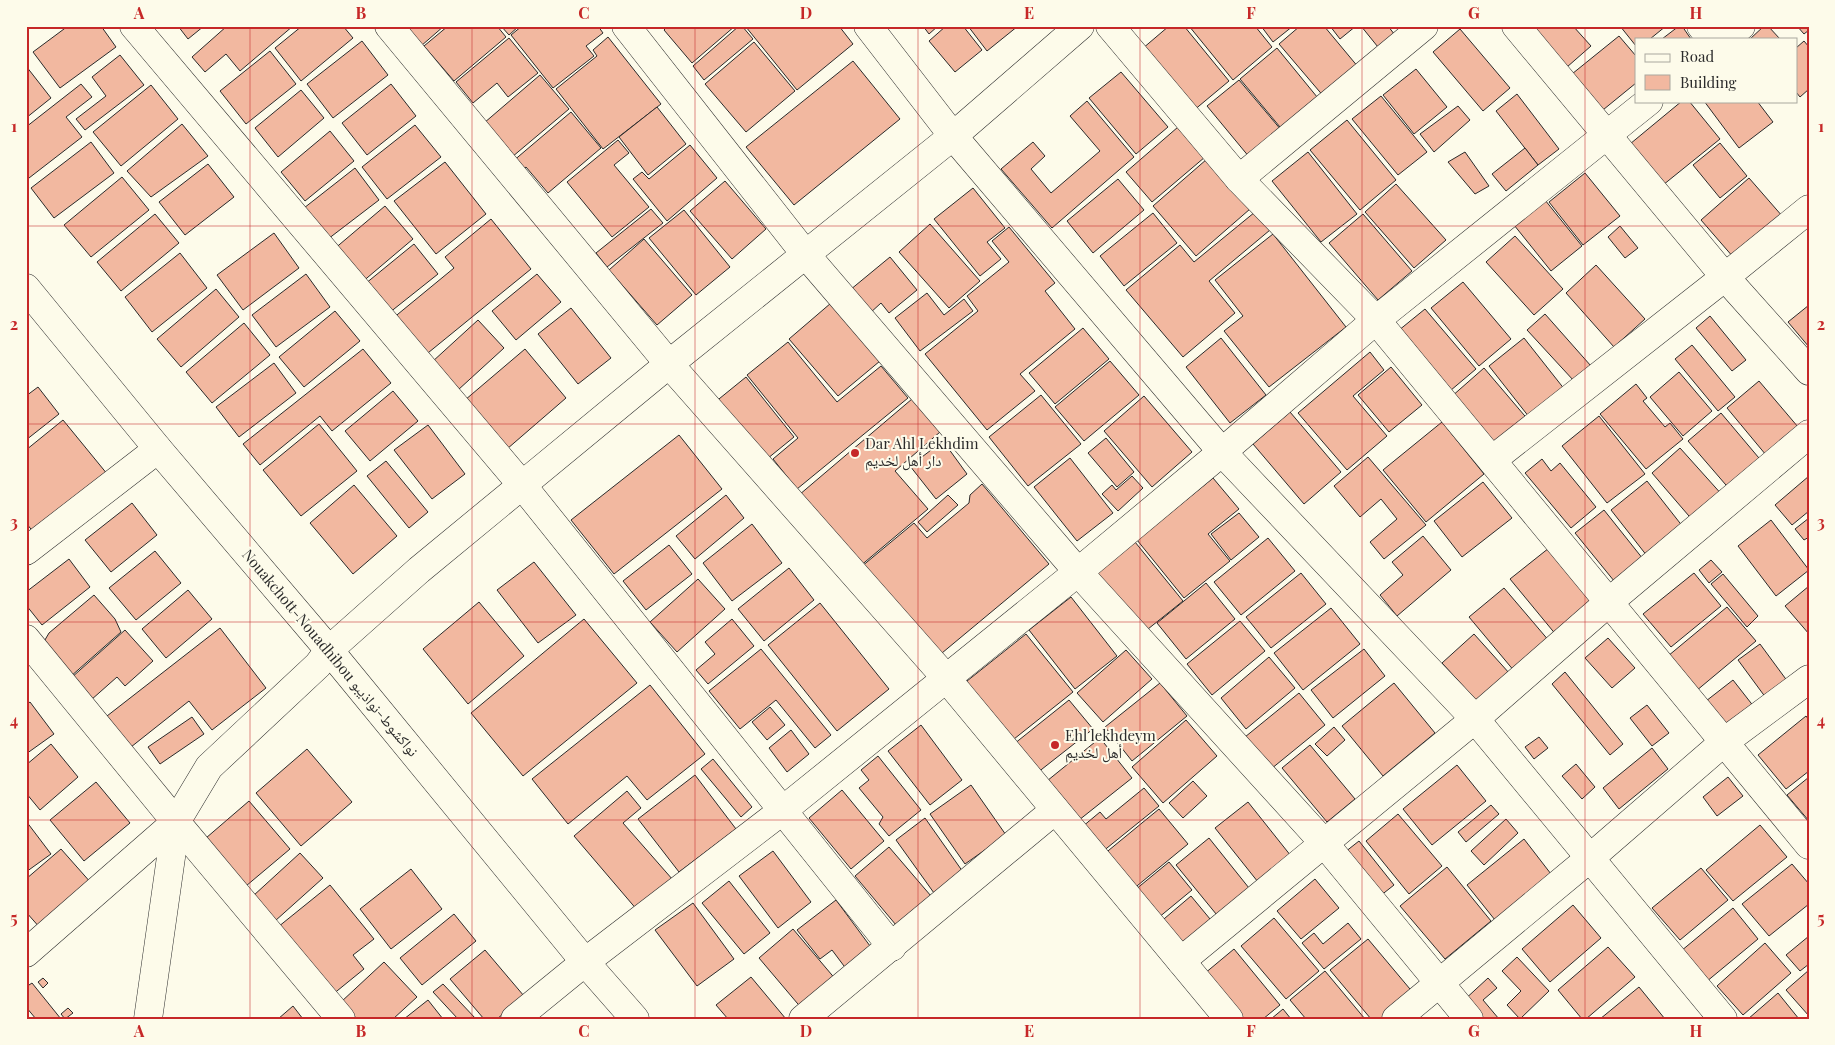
<svg xmlns="http://www.w3.org/2000/svg" width="1835" height="1045" font-family="'Playfair Display','Noto Naskh Arabic',serif">
<rect width="100%" height="100%" fill="#fdfbea"/>
<g fill="#f2b8a0" stroke="#2b2b2b">
<polygon points="68,26 101,26 116,47 60,88 33,52"/>
<polygon points="178,26 204,26 188,39"/>
<polygon points="227,26 293,26 240,71 226,54 205,72 192,57"/>
<polygon points="302,26 343,26 353,38 301,81 275,48"/>
<polygon points="405,26 444,26 421,46"/>
<polygon points="448,26 497,26 506,37 454,81 424,46"/>
<polygon points="501,26 519,26 509,35"/>
<polygon points="522,26 598,26 603,33 586,46 594,56 553,88 511,35"/>
<polygon points="668,26 735,26 692,63 664,30"/>
<polygon points="739,26 742,26 753,39 704,80 693,66"/>
<polygon points="748,26 839,26 853,44 797,90 746,27"/>
<polygon points="923,26 938,26 929,34"/>
<polygon points="946,26 963,26 982,50 955,72 929,41"/>
<polygon points="968,26 1018,26 987,51"/>
<polygon points="1169,26 1184,26 1229,81 1193,111 1142,49"/>
<polygon points="1189,26 1255,26 1272,47 1233,80"/>
<polygon points="1261,26 1293,26 1273,42"/>
<polygon points="1300,26 1324,26 1359,68 1325,98 1279,44"/>
<polygon points="1330,26 1356,26 1340,39"/>
<polygon points="1361,26 1388,26 1398,39 1382,52"/>
<polygon points="1531,26 1573,26 1591,46 1567,67"/>
<polygon points="1620,26 1666,26 1650,39 1636,39 1636,46"/>
<polygon points="1679,26 1682,26 1691,39 1662,39"/>
<polygon points="1764,26 1768,26 1780,39 1750,39"/>
<polygon points="1797,26 1809,26 1809,30 1804,34"/>
<polygon points="1460,29 1510,88 1483,111 1433,52"/>
<polygon points="1619,36 1636,56 1636,83 1598,114 1567,78"/>
<polygon points="608,37 661,104 603,149 556,89 597,56 593,50"/>
<polygon points="509,38 538,73 508,97 497,83 473,103 456,82"/>
<polygon points="362,41 388,75 333,118 307,84"/>
<polygon points="1804,41 1809,47 1809,89 1800,97 1796,92 1796,48"/>
<polygon points="754,42 795,91 746,132 705,84"/>
<polygon points="1277,48 1322,103 1285,133 1240,79"/>
<polygon points="270,51 296,84 246,124 220,91"/>
<polygon points="120,55 144,85 85,130 76,119 106,96 92,77"/>
<polygon points="853,61 900,119 794,205 746,147"/>
<polygon points="26,66 51,98 26,118"/>
<polygon points="1416,69 1447,107 1414,134 1383,95"/>
<polygon points="1121,72 1168,127 1136,154 1089,98"/>
<polygon points="540,75 569,109 512,157 484,123"/>
<polygon points="1239,80 1282,131 1250,158 1207,106"/>
<polygon points="81,84 92,97 66,117 82,137 29,178 26,176 26,127"/>
<polygon points="391,84 416,116 367,155 342,123"/>
<polygon points="151,85 178,119 121,166 93,132"/>
<polygon points="301,90 324,118 278,157 255,128"/>
<polygon points="1517,94 1559,149 1538,165 1496,111"/>
<polygon points="1381,96 1427,152 1398,175 1352,119"/>
<polygon points="1087,101 1134,157 1052,228 1001,169 1033,142 1045,156 1031,169 1051,193 1100,151 1070,116"/>
<polygon points="1682,101 1689,101 1720,139 1663,185 1630,144"/>
<polygon points="1704,101 1757,101 1773,122 1739,148"/>
<polygon points="1458,106 1470,120 1434,152 1420,134"/>
<polygon points="657,107 686,144 648,175 619,137"/>
<polygon points="571,112 601,148 548,193 526,167 520,172 512,162"/>
<polygon points="1347,120 1396,180 1360,210 1310,150"/>
<polygon points="182,124 208,156 151,197 127,171"/>
<polygon points="415,125 441,157 387,199 362,167"/>
<polygon points="1178,127 1205,157 1152,202 1126,172"/>
<polygon points="330,131 354,161 305,201 281,172"/>
<polygon points="618,140 629,153 614,165 649,207 612,237 567,182"/>
<polygon points="91,142 114,173 54,218 31,188"/>
<polygon points="1720,143 1747,176 1720,198 1693,165"/>
<polygon points="690,145 717,178 667,221 633,179 642,172 649,179"/>
<polygon points="1525,148 1538,165 1506,191 1492,174"/>
<polygon points="1308,152 1357,214 1321,242 1272,181"/>
<polygon points="1465,152 1489,186 1475,194 1448,162"/>
<polygon points="1207,159 1250,209 1196,256 1153,206"/>
<polygon points="445,162 486,214 436,254 394,201"/>
<polygon points="208,164 234,197 185,235 159,202"/>
<polygon points="355,168 379,200 328,239 304,208"/>
<polygon points="1585,173 1620,216 1583,245 1549,202"/>
<polygon points="122,177 149,210 91,257 64,225"/>
<polygon points="1749,178 1783,217 1734,258 1701,220"/>
<polygon points="1118,179 1144,210 1093,253 1067,221"/>
<polygon points="725,181 766,229 732,259 690,211"/>
<polygon points="1396,184 1446,240 1414,268 1365,212"/>
<polygon points="973,188 1005,228 987,242 1001,259 980,276 934,219"/>
<polygon points="1545,200 1582,246 1551,271 1514,225"/>
<polygon points="385,206 413,239 361,283 333,250"/>
<polygon points="651,209 663,223 607,267 596,253"/>
<polygon points="684,210 730,267 696,295 649,238"/>
<polygon points="1255,212 1270,230 1209,281 1235,313 1183,357 1126,290 1180,245 1194,262"/>
<polygon points="1153,213 1177,243 1124,286 1100,256"/>
<polygon points="155,214 179,243 121,291 97,262"/>
<polygon points="1363,214 1412,271 1378,300 1329,243"/>
<polygon points="491,219 531,269 423,357 392,319 454,268 445,257"/>
<polygon points="930,224 980,281 949,308 899,252"/>
<polygon points="1620,226 1638,248 1625,258 1608,237"/>
<polygon points="1009,227 1055,283 1045,291 1075,329 1020,374 1035,391 987,430 925,354 978,311 967,296 1009,262 992,241"/>
<polygon points="274,233 299,268 243,310 217,275"/>
<polygon points="1273,234 1346,327 1269,387 1224,331 1243,316 1215,280"/>
<polygon points="1515,236 1563,289 1534,315 1486,262"/>
<polygon points="644,239 692,295 657,325 609,270"/>
<polygon points="414,244 438,274 389,313 365,284"/>
<polygon points="180,253 207,288 152,332 125,297"/>
<polygon points="890,257 917,290 889,313 881,303 869,314 850,290"/>
<polygon points="1596,265 1645,319 1614,347 1566,293"/>
<polygon points="306,274 330,307 276,347 252,315"/>
<polygon points="537,274 561,302 516,340 492,311"/>
<polygon points="1463,282 1511,339 1479,366 1431,308"/>
<polygon points="216,289 239,317 181,367 157,339"/>
<polygon points="927,293 944,315 964,299 973,311 920,351 895,318"/>
<polygon points="831,303 880,361 838,396 789,339"/>
<polygon points="1809,305 1809,347 1788,322"/>
<polygon points="571,308 611,358 578,384 538,334"/>
<polygon points="1425,309 1476,369 1444,396 1393,335"/>
<polygon points="335,311 360,341 304,387 279,357"/>
<polygon points="1545,314 1591,366 1574,381 1527,330"/>
<polygon points="1710,316 1746,360 1732,371 1696,328"/>
<polygon points="478,320 504,348 458,390 432,362"/>
<polygon points="244,323 270,355 212,403 186,372"/>
<polygon points="1083,328 1109,359 1055,404 1029,373"/>
<polygon points="1221,338 1266,395 1230,423 1186,367"/>
<polygon points="1524,338 1569,395 1533,422 1489,366"/>
<polygon points="788,342 837,402 881,366 908,398 797,489 773,459 798,438 747,375"/>
<polygon points="1692,345 1735,397 1718,411 1675,359"/>
<polygon points="363,349 391,383 332,431 320,416 260,465 243,444"/>
<polygon points="525,349 566,398 507,449 465,400"/>
<polygon points="1370,352 1384,370 1353,396 1387,436 1347,470 1298,413"/>
<polygon points="1110,361 1139,395 1084,441 1055,407"/>
<polygon points="274,363 296,393 239,437 216,407"/>
<polygon points="1391,367 1422,405 1389,432 1358,395"/>
<polygon points="1484,368 1530,422 1496,451 1451,397"/>
<polygon points="1679,372 1712,411 1683,436 1650,397"/>
<polygon points="746,377 794,437 762,463 714,403"/>
<polygon points="1759,381 1804,434 1771,461 1727,408"/>
<polygon points="1636,384 1647,398 1643,401 1665,427 1670,423 1683,439 1646,469 1600,414"/>
<polygon points="38,387 59,414 26,440 26,396"/>
<polygon points="393,391 418,421 370,461 345,431"/>
<polygon points="1041,395 1081,444 1028,486 989,437"/>
<polygon points="1144,396 1192,452 1152,487 1104,431"/>
<polygon points="912,399 940,432 895,471 928,509 859,567 799,495"/>
<polygon points="1290,412 1341,472 1304,504 1253,444"/>
<polygon points="1721,413 1764,464 1732,492 1688,441"/>
<polygon points="1599,416 1645,474 1607,503 1562,446"/>
<polygon points="63,420 108,475 35,534 26,523 26,450"/>
<polygon points="1442,422 1484,474 1426,522 1383,470"/>
<polygon points="319,424 357,471 301,516 263,470"/>
<polygon points="428,425 465,474 432,499 394,450"/>
<polygon points="679,435 722,489 614,574 571,520"/>
<polygon points="1106,438 1134,472 1117,487 1088,453"/>
<polygon points="943,441 967,474 936,499 910,466"/>
<polygon points="1680,448 1724,497 1695,523 1652,473"/>
<polygon points="1368,457 1426,525 1384,559 1370,542 1397,519 1381,499 1360,517 1334,486"/>
<polygon points="1070,458 1113,513 1077,541 1034,487"/>
<polygon points="1542,459 1551,471 1560,463 1596,507 1571,528 1525,473"/>
<polygon points="386,461 428,512 409,528 367,476"/>
<polygon points="1132,476 1143,488 1118,511 1102,494 1112,485 1116,490"/>
<polygon points="1809,476 1809,511 1792,525 1775,505"/>
<polygon points="1213,478 1239,509 1208,534 1230,561 1184,598 1137,540"/>
<polygon points="1647,481 1687,532 1651,561 1611,510"/>
<polygon points="1483,482 1512,518 1462,557 1434,521"/>
<polygon points="982,484 1049,564 936,658 861,567 914,523 927,538 969,503 970,495"/>
<polygon points="354,485 397,536 353,574 310,523"/>
<polygon points="726,495 744,518 695,559 676,536"/>
<polygon points="948,495 958,505 927,532 918,522"/>
<polygon points="132,503 157,535 111,572 85,540"/>
<polygon points="1604,510 1647,564 1619,587 1575,533"/>
<polygon points="1239,513 1259,537 1231,560 1211,534"/>
<polygon points="1809,518 1809,537 1804,540 1795,529"/>
<polygon points="1771,520 1809,570 1776,596 1738,546"/>
<polygon points="752,524 782,563 732,601 703,563"/>
<polygon points="1423,536 1451,570 1397,616 1380,595 1403,575 1392,562"/>
<polygon points="1268,538 1295,571 1241,615 1214,582"/>
<polygon points="1135,542 1183,601 1143,633 1096,573"/>
<polygon points="669,545 692,574 646,610 623,581"/>
<polygon points="1549,548 1595,605 1557,636 1510,579"/>
<polygon points="155,551 181,583 136,620 109,588"/>
<polygon points="69,559 90,587 42,625 26,605 26,592"/>
<polygon points="1711,560 1722,572 1709,583 1699,570"/>
<polygon points="534,562 576,615 538,643 497,590"/>
<polygon points="789,568 814,600 764,641 738,609"/>
<polygon points="1301,573 1326,604 1271,648 1246,617"/>
<polygon points="1694,573 1721,606 1671,647 1643,614"/>
<polygon points="1723,574 1758,616 1747,627 1711,584"/>
<polygon points="698,579 725,609 677,652 650,622"/>
<polygon points="1206,583 1235,619 1186,659 1157,623"/>
<polygon points="1809,586 1809,634 1785,606"/>
<polygon points="1504,588 1550,642 1515,672 1469,617"/>
<polygon points="188,590 212,619 166,658 142,629"/>
<polygon points="94,595 115,619 121,632 70,677 42,645 49,633"/>
<polygon points="1071,597 1117,656 1075,689 1029,630"/>
<polygon points="479,602 524,656 468,704 423,649"/>
<polygon points="820,603 889,689 837,731 768,645"/>
<polygon points="1727,607 1756,641 1696,691 1668,656"/>
<polygon points="1331,608 1360,644 1303,690 1274,653"/>
<polygon points="584,619 637,683 523,776 471,713"/>
<polygon points="732,619 754,646 708,684 696,670 715,654 705,642"/>
<polygon points="1240,621 1265,651 1212,695 1187,664"/>
<polygon points="220,628 266,688 212,730 189,701 131,747 107,716"/>
<polygon points="125,630 153,661 125,686 117,677 91,700 71,678"/>
<polygon points="1026,634 1073,692 1009,743 962,685"/>
<polygon points="1474,634 1510,674 1478,702 1442,663"/>
<polygon points="1608,638 1635,668 1612,688 1585,658"/>
<polygon points="1760,644 1788,682 1766,698 1738,660"/>
<polygon points="761,649 831,735 815,748 776,700 740,729 709,691"/>
<polygon points="1364,649 1385,676 1333,718 1311,690"/>
<polygon points="1126,650 1152,679 1103,722 1077,693"/>
<polygon points="1269,657 1295,688 1246,729 1221,698"/>
<polygon points="1565,672 1623,744 1610,755 1552,684"/>
<polygon points="1733,680 1758,712 1731,733 1706,701"/>
<polygon points="1160,683 1187,716 1132,761 1105,727"/>
<polygon points="1394,683 1435,733 1383,776 1342,726"/>
<polygon points="650,685 705,754 647,800 627,776 568,824 532,779"/>
<polygon points="1299,693 1325,725 1271,769 1245,737"/>
<polygon points="1069,700 1093,729 1037,773 1014,744"/>
<polygon points="30,702 54,734 26,754 26,705"/>
<polygon points="1647,705 1669,733 1652,746 1630,718"/>
<polygon points="770,707 785,725 767,740 752,722"/>
<polygon points="1806,716 1809,720 1809,771 1786,789 1758,755"/>
<polygon points="192,717 204,734 160,764 148,747"/>
<polygon points="1186,720 1217,756 1163,803 1132,767"/>
<polygon points="921,725 962,780 930,805 888,751"/>
<polygon points="1334,727 1345,740 1327,756 1315,744"/>
<polygon points="791,730 809,754 787,772 769,748"/>
<polygon points="1539,737 1548,748 1534,759 1525,747"/>
<polygon points="1100,738 1132,778 1074,824 1042,785"/>
<polygon points="51,744 78,777 40,810 26,793 26,765"/>
<polygon points="1310,745 1355,799 1327,822 1282,768"/>
<polygon points="1652,748 1668,769 1619,809 1603,788"/>
<polygon points="307,749 352,802 301,846 256,793"/>
<polygon points="878,756 921,810 889,836 879,824 883,817 859,788 869,780 861,770"/>
<polygon points="713,759 752,807 741,817 701,769"/>
<polygon points="1576,764 1595,787 1582,799 1562,776"/>
<polygon points="1457,765 1486,801 1432,845 1403,809"/>
<polygon points="695,775 736,829 679,872 638,819"/>
<polygon points="1728,777 1743,796 1717,816 1703,797"/>
<polygon points="1809,777 1809,821 1787,795"/>
<polygon points="1193,781 1207,796 1183,818 1169,803"/>
<polygon points="96,782 130,823 84,861 50,820"/>
<polygon points="971,785 1006,835 965,864 930,814"/>
<polygon points="1144,788 1159,806 1102,852 1082,827 1100,812 1106,819"/>
<polygon points="842,790 884,841 851,869 809,818"/>
<polygon points="627,791 641,808 623,823 673,880 638,911 574,836"/>
<polygon points="249,801 290,849 246,886 206,838"/>
<polygon points="1248,802 1291,856 1258,882 1215,828"/>
<polygon points="1491,805 1499,814 1466,842 1458,832"/>
<polygon points="1159,809 1188,844 1132,890 1103,855"/>
<polygon points="1398,814 1442,866 1409,894 1366,841"/>
<polygon points="925,818 963,872 934,893 896,840"/>
<polygon points="1506,819 1518,833 1484,865 1471,851"/>
<polygon points="26,821 51,854 26,872"/>
<polygon points="1760,825 1787,857 1733,901 1706,870"/>
<polygon points="1209,838 1253,893 1221,920 1176,865"/>
<polygon points="1524,839 1551,874 1495,920 1467,885"/>
<polygon points="1359,841 1394,885 1375,900 1340,856"/>
<polygon points="889,847 931,896 896,925 855,876"/>
<polygon points="61,849 92,884 41,929 26,912 26,879"/>
<polygon points="773,851 811,902 778,928 739,876"/>
<polygon points="300,853 323,878 275,921 253,896"/>
<polygon points="1169,862 1192,890 1158,918 1135,890"/>
<polygon points="1792,864 1809,884 1809,904 1769,936 1742,904"/>
<polygon points="1447,867 1491,921 1445,959 1400,906"/>
<polygon points="1701,868 1728,900 1680,940 1652,908"/>
<polygon points="411,869 442,909 391,949 360,909"/>
<polygon points="1315,879 1339,908 1301,939 1277,911"/>
<polygon points="729,881 770,933 744,954 702,903"/>
<polygon points="330,885 374,939 353,955 364,969 332,995 278,927"/>
<polygon points="1191,896 1215,925 1182,953 1158,924"/>
<polygon points="836,900 873,950 847,970 832,950 820,959 797,930"/>
<polygon points="693,903 734,959 697,986 655,930"/>
<polygon points="1573,905 1601,938 1550,982 1522,949"/>
<polygon points="1733,908 1758,939 1706,982 1681,951"/>
<polygon points="454,914 476,941 422,985 400,958"/>
<polygon points="1274,918 1319,971 1286,999 1241,946"/>
<polygon points="1348,923 1361,939 1324,969 1302,943 1314,933 1323,944"/>
<polygon points="793,929 837,981 803,1010 759,958"/>
<polygon points="1809,936 1809,964 1800,971 1786,955"/>
<polygon points="1368,939 1415,995 1387,1019 1371,1019 1330,970"/>
<polygon points="1765,943 1791,973 1743,1015 1717,986"/>
<polygon points="1608,947 1635,977 1586,1019 1582,1019 1558,990"/>
<polygon points="1234,949 1280,1005 1263,1019 1241,1019 1204,974"/>
<polygon points="485,950 524,996 497,1019 484,1019 450,979"/>
<polygon points="1517,957 1549,991 1520,1019 1507,1005 1521,991 1502,971"/>
<polygon points="384,962 417,997 393,1019 357,1019 341,1002"/>
<polygon points="1809,970 1809,1016 1786,990"/>
<polygon points="1325,971 1365,1019 1306,1019 1290,1000"/>
<polygon points="751,977 786,1019 728,1019 716,1005"/>
<polygon points="43,978 48,983 43,988 38,982"/>
<polygon points="1488,978 1497,988 1483,1000 1499,1019 1477,1019 1462,1002"/>
<polygon points="32,983 61,1019 36,1019 26,1007 26,987"/>
<polygon points="443,984 476,1019 458,1019 433,992"/>
<polygon points="1639,987 1665,1019 1600,1019"/>
<polygon points="1778,993 1799,1019 1748,1019"/>
<polygon points="428,1000 443,1019 404,1019"/>
<polygon points="293,1006 303,1019 278,1019"/>
<polygon points="68,1008 73,1013 65,1019 61,1014"/>
<polygon points="1283,1009 1291,1019 1271,1019"/>
</g>
<g fill="none" stroke-linecap="round" stroke-linejoin="round">
<g stroke="#2b2b2b" stroke-width="29">
<g id="minor">
<polyline points="134,26 522,485 892,947"/>
<polyline points="389,26 669,364 946,678 1229,1019"/>
<polyline points="626,26 806,255 1078,572 1324,843 1469,1019"/>
<polyline points="868,26 953,136 1222,452 1475,719 1723,1019"/>
<polyline points="1110,26 1239,179 1376,320 1809,845"/>
<polyline points="1516,26 1725,277 1809,371"/>
<polyline points="1701,26 1711,39"/>
<polyline points="1725,39 1741,26"/>
<polyline points="1239,179 1424,26"/>
<polyline points="1492,460 1725,277 1809,209"/>
<polyline points="26,551 158,449"/>
<polyline points="26,639 176,822 341,1019"/>
<polyline points="26,953 176,822 209,767 318,665 329,650 419,570 669,364 953,136 1080,26"/>
<polyline points="1181,961 1475,719 1609,602 1809,434"/>
<polyline points="148,1019 176,822"/>
<polyline points="515,1019 585,962 782,811 1078,572 1222,452 1376,320 1649,101"/>
<polyline points="803,1019 1055,810"/>
<polyline points="1396,1019 1590,858 1724,742 1809,679"/>
</g>
</g>
<g stroke="#2b2b2b" stroke-width="29">
<polyline id="trunk" points="26,288 158,449 329,650 585,962 635,1019"/>
</g>
<use href="#minor" stroke="#fdfbea" stroke-width="28"/>
<use href="#trunk" stroke="#fdfbea" stroke-width="28"/>
</g>
<path fill="none" stroke="#c62828" stroke-width="1" stroke-opacity="0.55" d="M250,26V1019M472,26V1019M695,26V1019M918,26V1019M1140,26V1019M1362,26V1019M1585,26V1019M26,226H1809M26,424H1809M26,622H1809M26,820H1809"/>
<g fill="#c62828" stroke="#fdfbea" stroke-width="2">
<circle cx="855" cy="453" r="5"/>
<circle cx="1055" cy="745" r="5"/>
</g>
<g text-anchor="middle" stroke-width="4" stroke-linejoin="round" paint-order="stroke">
<g font-size="15" fill="#2b2b2b" stroke="#fdfbea" text-anchor="start">
<text x="865" y="449">Dar Ahl Lekhdim<tspan x="865" dy="17">دار أهل لخديم</tspan></text>
<text x="1065" y="741">Ehl lekhdeym<tspan x="1065" dy="17">أهل لخديم</tspan></text>
</g>
<g font-size="15" fill="#2b2b2b" stroke="#fdfbea">
<text transform="translate(330 653) rotate(50)" y="5">Nouakchott-Nouadhibou نواكشوط-نواذيبو</text>
</g>
</g>
<rect width="1835" height="1045" fill="none" stroke="#fdfbea" stroke-width="55"/>
<rect x="1635" y="38" width="162" height="65" fill="#fdfbea" stroke="#a9a89e"/>
<rect x="1645" y="54" width="25" height="8" fill="#fdfbea" stroke="#a9a89e"/>
<text x="1680" y="62" font-size="15" fill="#2b2b2b">Road</text>
<rect x="1645" y="75" width="25" height="15" fill="#f2b8a0" stroke="#a9a89e"/>
<text x="1680" y="88" font-size="15" fill="#2b2b2b">Building</text>
<rect x="28" y="28" width="1780" height="990" fill="none" stroke="#c62828" stroke-width="2"/>
<g font-size="16" text-anchor="middle" font-weight="bold" fill="#c62828">
<text x="139" y="19">A</text>
<text x="361" y="19">B</text>
<text x="584" y="19">C</text>
<text x="806" y="19">D</text>
<text x="1029" y="19">E</text>
<text x="1251" y="19">F</text>
<text x="1474" y="19">G</text>
<text x="1696" y="19">H</text>
<text x="14" y="132">1</text>
<text x="1821" y="132">1</text>
<text x="14" y="330">2</text>
<text x="1821" y="330">2</text>
<text x="14" y="528">3</text>
<text x="1821" y="528">3</text>
<text x="14" y="726">4</text>
<text x="1821" y="726">4</text>
<text x="14" y="924">5</text>
<text x="1821" y="924">5</text>
<text x="139" y="1037">A</text>
<text x="361" y="1037">B</text>
<text x="584" y="1037">C</text>
<text x="806" y="1037">D</text>
<text x="1029" y="1037">E</text>
<text x="1251" y="1037">F</text>
<text x="1474" y="1037">G</text>
<text x="1696" y="1037">H</text>
</g>
</svg>
